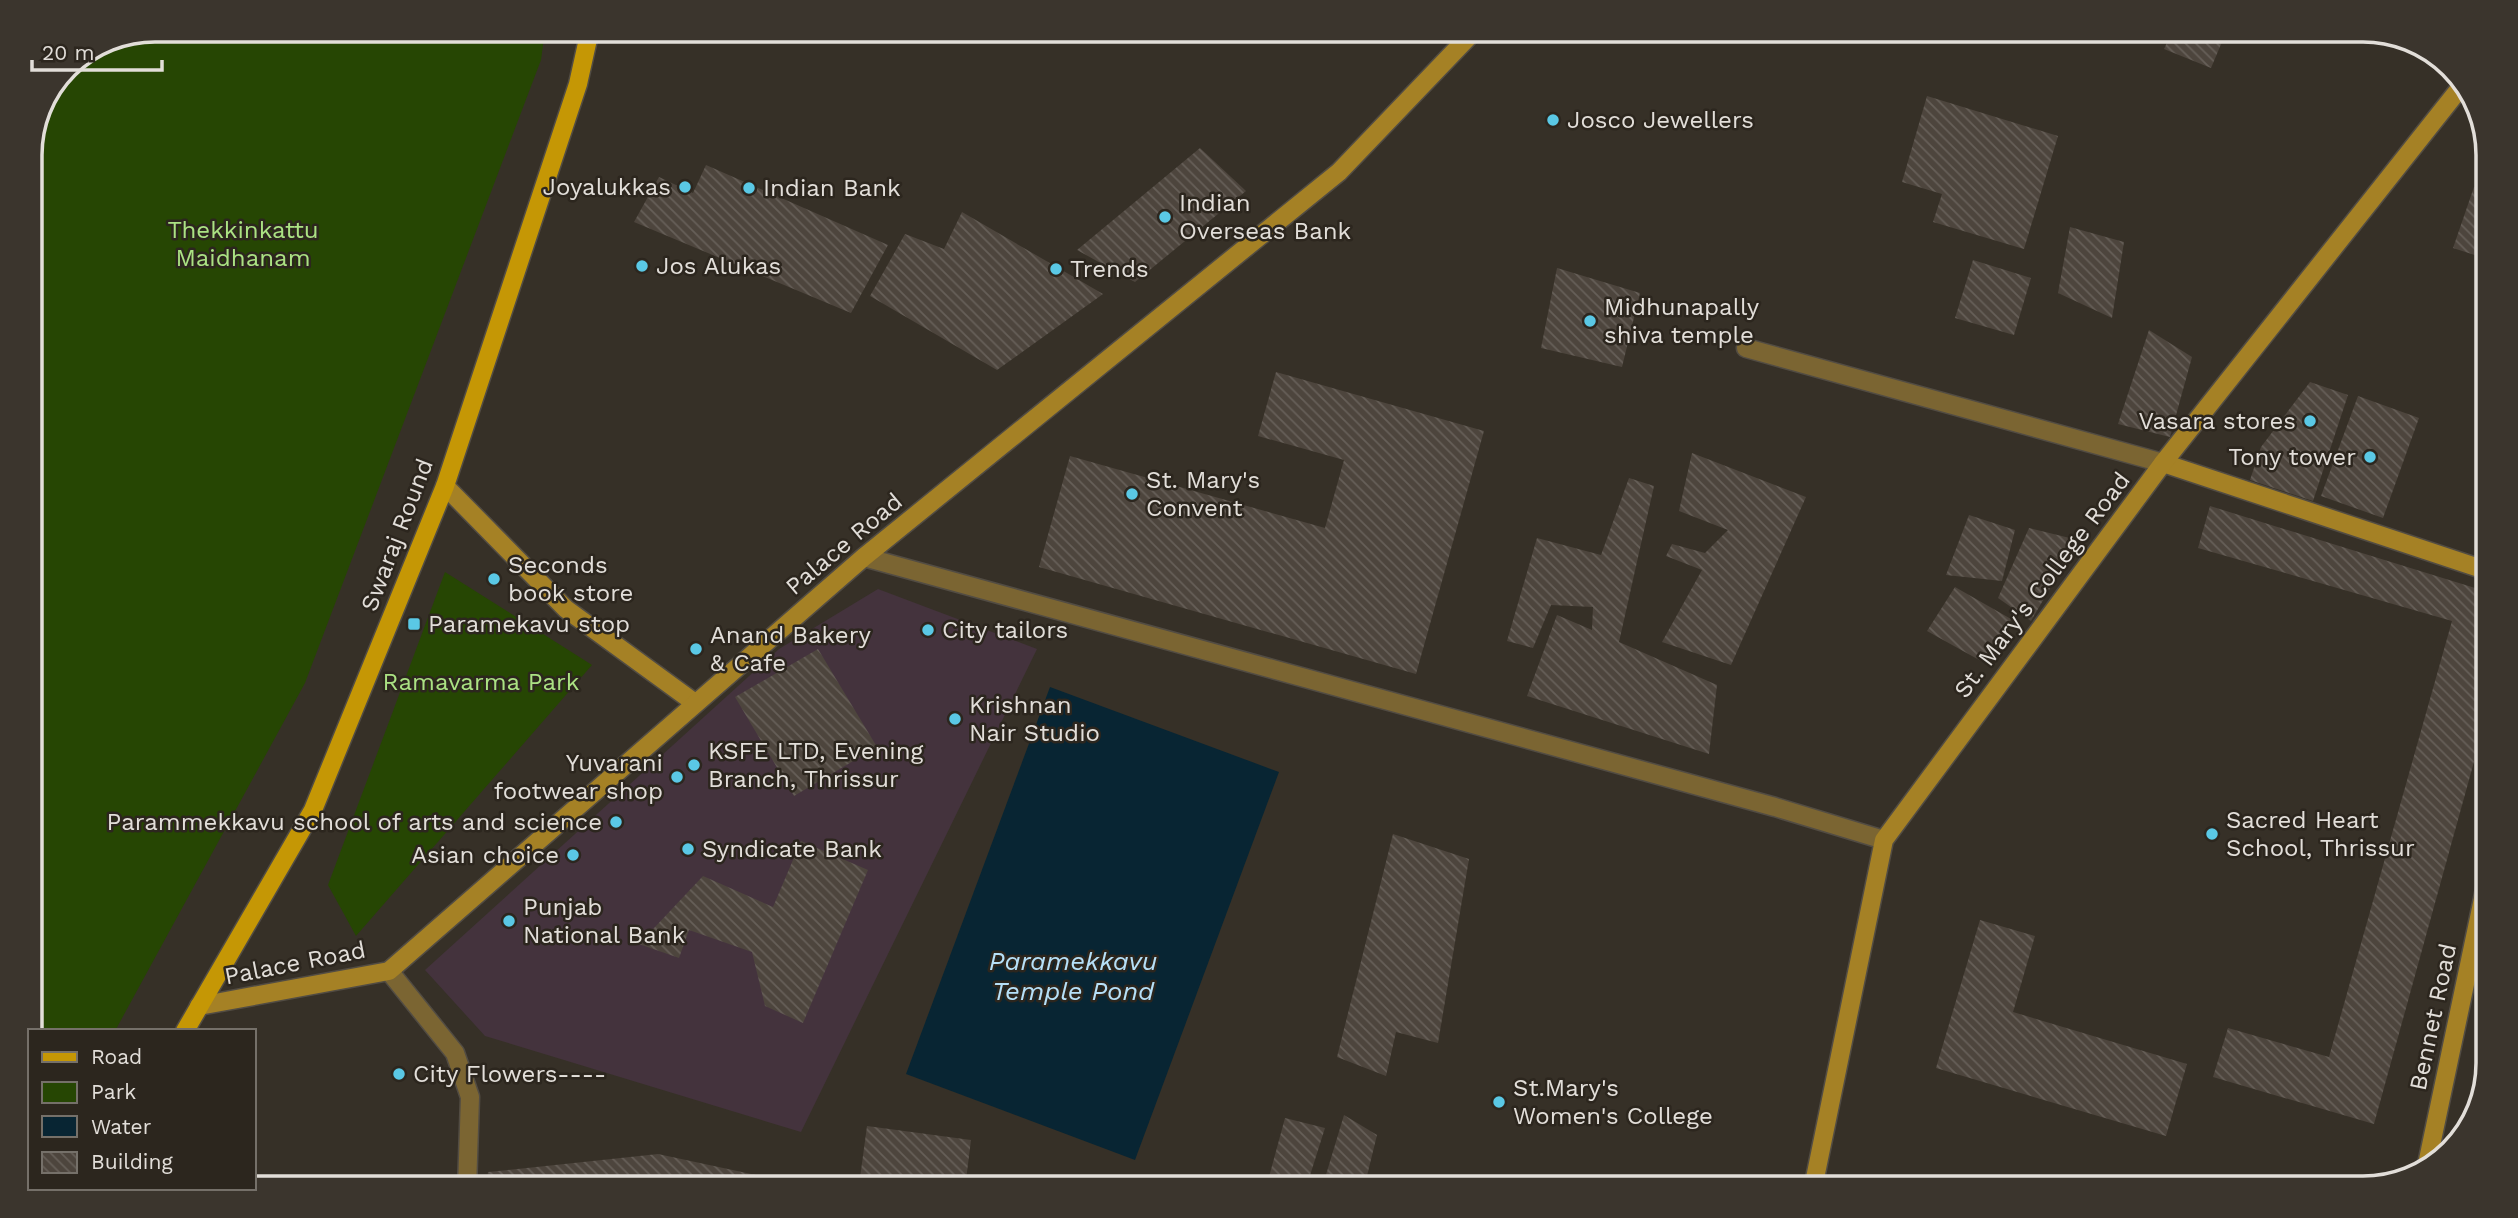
<svg xmlns="http://www.w3.org/2000/svg" width="2518" height="1218" font-family="'Work Sans',sans-serif">
<defs>
<pattern id="building-back-hatch" width="6" height="6" patternUnits="userSpaceOnUse" patternTransform="scale(1.75)"><rect width="6" height="6" fill="#4d453d"/><path d="M-1 5l2 2M0 0l6 6M5-1l2 2" fill="none" stroke="#665f58"/></pattern>
</defs>
<rect width="100%" height="100%" fill="#363027"/>
<polygon fill="#44333d" points="878,589 1037,649 801,1132 485,1036 425,970 779,649"/>
<g fill="#264603">
<polygon points="155,30 545,30 541,60 305,683 115,1031 30,1031 30,148 67,66 108,39"/>
<polygon points="445,572 592,665 356,936 328,885"/>
</g>
<polygon fill="#082533" points="1050,687 1279,772 1135,1160 906,1074"/>
<g fill="url(#building-back-hatch)">
<polygon points="2173,30 2227,30 2211,68 2164,49"/>
<polygon points="1927,96 2058,136 2024,249 1933,222 1942,194 1902,182"/>
<polygon points="1200,148 1246,191 1135,282 1077,250"/>
<polygon points="706,165 888,245 851,313 634,222 659,177 693,193"/>
<polygon points="2488,186 2488,255 2487,259 2453,248 2474,187"/>
<polygon points="962,212 1103,294 997,370 870,296 905,234 944,249"/>
<polygon points="2070,227 2124,242 2112,318 2058,293"/>
<polygon points="1973,260 2031,278 2014,335 1955,318"/>
<polygon points="1557,268 1640,293 1622,367 1541,348"/>
<polygon points="2149,330 2192,357 2170,437 2118,424"/>
<polygon points="1276,372 1484,431 1416,674 1039,567 1070,456 1325,528 1344,460 1258,436"/>
<polygon points="2310,382 2348,395 2313,501 2250,480 2261,447"/>
<polygon points="2358,396 2419,418 2383,518 2321,496"/>
<polygon points="1692,453 1806,497 1731,665 1662,642 1702,570 1666,556 1672,544 1705,553 1728,530 1679,511"/>
<polygon points="1629,478 1654,486 1619,642 1717,685 1709,754 1527,696 1557,615 1592,630 1593,607 1551,605 1533,648 1507,641 1537,538 1601,555"/>
<polygon points="2210,506 2488,592 2488,711 2374,1124 2213,1077 2228,1028 2329,1057 2452,621 2198,548"/>
<polygon points="1969,515 2015,530 2002,581 1946,575"/>
<polygon points="2029,528 2078,540 2031,621 1998,598"/>
<polygon points="1955,587 2011,619 1990,666 1927,631"/>
<polygon points="818,649 877,747 794,796 735,697"/>
<polygon points="1393,834 1469,859 1438,1043 1396,1032 1386,1076 1337,1057"/>
<polygon points="801,841 868,870 803,1023 765,1006 752,952 689,930 679,958 639,944 703,876 773,907"/>
<polygon points="1980,920 2035,936 2013,1012 2187,1064 2166,1136 1936,1068"/>
<polygon points="1344,1115 1377,1135 1364,1188 1322,1188"/>
<polygon points="1285,1118 1325,1128 1306,1188 1266,1188"/>
<polygon points="867,1126 971,1140 965,1188 940,1188 860,1178"/>
<polygon points="658,1154 816,1188 486,1188 488,1172"/>
<polygon points="1006,1180 1037,1187 1036,1188 1005,1188"/>
</g>
<g fill="none" stroke-linecap="round" stroke-linejoin="round">
<g stroke="#524c43" stroke-width="21">
<g id="street">
<polyline points="1746,348 2163,463"/>
<polyline points="864,557 1775,807 1884,840"/>
<polyline points="389,971 455,1053 470,1097 467,1188"/>
</g>
</g>
<g stroke="#524c43" stroke-width="21">
<g id="secondary">
<polyline points="2163,463 2488,571"/>
<polyline points="445,486 566,609 695,703"/>
<polyline points="199,1006 389,971 864,557 1339,172 1475,30"/>
<polyline points="2426,1169 2488,875"/>
<polyline points="1813,1188 1884,840 2163,463 2464,83"/>
</g>
</g>
<g stroke="#524c43" stroke-width="21">
<polyline id="primary" points="185,1031 313,810 445,486 578,84 590,30"/>
</g>
<use href="#street" stroke="#7b6532" stroke-width="18"/>
<use href="#secondary" stroke="#a58125" stroke-width="18"/>
<use href="#primary" stroke="#c59705" stroke-width="18"/>
</g>
<g fill="#5ac8e5" stroke="#2c261e" stroke-width="2.5">
<circle cx="1553" cy="120" r="7"/>
<circle cx="685" cy="187" r="7"/>
<circle cx="749" cy="188" r="7"/>
<circle cx="1165" cy="217" r="7"/>
<circle cx="642" cy="266" r="7"/>
<circle cx="1056" cy="269" r="7"/>
<circle cx="1590" cy="321" r="7"/>
<circle cx="2310" cy="421" r="7"/>
<circle cx="2370" cy="457" r="7"/>
<circle cx="1132" cy="494" r="7"/>
<circle cx="494" cy="579" r="7"/>
<rect x="407" y="617" width="14" height="14" rx="3.5"/>
<circle cx="928" cy="630" r="7"/>
<circle cx="696" cy="649" r="7"/>
<circle cx="955" cy="719" r="7"/>
<circle cx="694" cy="765" r="7"/>
<circle cx="677" cy="777" r="7"/>
<circle cx="616" cy="822" r="7"/>
<circle cx="2212" cy="834" r="7"/>
<circle cx="688" cy="849" r="7"/>
<circle cx="573" cy="855" r="7"/>
<circle cx="509" cy="921" r="7"/>
<circle cx="399" cy="1074" r="7"/>
<circle cx="1499" cy="1102" r="7"/>
</g>
<g text-anchor="middle" stroke-width="5" stroke-linejoin="round" paint-order="stroke">
<g font-size="24" fill="#e2ded9" stroke="#2c261e" text-anchor="start">
<text x="1567" y="128">Josco Jewellers</text>
<text x="671" y="195" text-anchor="end">Joyalukkas</text>
<text x="763" y="196">Indian Bank</text>
<text x="1179" y="211">Indian<tspan x="1179" dy="28">Overseas Bank</tspan></text>
<text x="656" y="274">Jos Alukas</text>
<text x="1070" y="277">Trends</text>
<text x="1604" y="315">Midhunapally<tspan x="1604" dy="28">shiva temple</tspan></text>
<text x="2296" y="429" text-anchor="end">Vasara stores</text>
<text x="2356" y="465" text-anchor="end">Tony tower</text>
<text x="1146" y="488">St. Mary's<tspan x="1146" dy="28">Convent</tspan></text>
<text x="508" y="573">Seconds<tspan x="508" dy="28">book store</tspan></text>
<text x="428" y="632">Paramekavu stop</text>
<text x="942" y="638">City tailors</text>
<text x="710" y="643">Anand Bakery<tspan x="710" dy="28">&amp; Cafe</tspan></text>
<text x="969" y="713">Krishnan<tspan x="969" dy="28">Nair Studio</tspan></text>
<text x="708" y="759">KSFE LTD, Evening<tspan x="708" dy="28">Branch, Thrissur</tspan></text>
<text x="663" y="771" text-anchor="end">Yuvarani<tspan x="663" dy="28">footwear shop</tspan></text>
<text x="2226" y="828">Sacred Heart<tspan x="2226" dy="28">School, Thrissur</tspan></text>
<text x="602" y="830" text-anchor="end">Parammekkavu school of arts and science</text>
<text x="702" y="857">Syndicate Bank</text>
<text x="559" y="863" text-anchor="end">Asian choice</text>
<text x="523" y="915">Punjab<tspan x="523" dy="28">National Bank</tspan></text>
<text x="413" y="1082">City Flowers----</text>
<text x="1513" y="1096">St.Mary's<tspan x="1513" dy="28">Women's College</tspan></text>
</g>
<g font-size="24" fill="#abe283" stroke="#2c261e">
<text x="243" y="238">Thekkinkattu<tspan x="243" dy="28">Maidhanam</tspan></text>
<text x="481" y="690">Ramavarma Park</text>
</g>
<g font-size="24" fill="#e2ded9" stroke="#2c261e">
<text transform="translate(397 535) rotate(-69)" y="8">Swaraj Round</text>
<text transform="translate(844 544) rotate(-40)" y="8">Palace Road</text>
<text transform="translate(2042 585) rotate(-53)" y="8">St. Mary's College Road</text>
<text transform="translate(295 963) rotate(-11)" y="8">Palace Road</text>
<text transform="translate(2433 1017) rotate(-78)" y="8">Bennet Road</text>
</g>
<g font-size="26" font-style="italic" fill="#b6e0f8" stroke="#2c261e">
<text x="1073" y="970">Paramekkavu<tspan x="1073" dy="30">Temple Pond</tspan></text>
</g>
</g>
<path d="M0 0H2518V1218H0ZM155 42H2363A113 113 0 0 1 2476 155V1063A113 113 0 0 1 2363 1176H155A113 113 0 0 1 42 1063V155A113 113 0 0 1 155 42Z" fill="#3b352d" fill-rule="evenodd"/>
<path fill="none" stroke="#e2ded9" stroke-width="3.5" d="M155 42H2363A113 113 0 0 1 2476 155V1063A113 113 0 0 1 2363 1176H155A113 113 0 0 1 42 1063V155A113 113 0 0 1 155 42Z"/>
<rect x="28" y="1029" width="228" height="161" fill="#2c261e" stroke="#757069" stroke-width="2"/>
<rect x="42" y="1052" width="35" height="10" fill="#c59705" stroke="#757069" stroke-width="2"/>
<text x="91" y="1064" font-size="21" fill="#e2ded9">Road</text>
<rect x="42" y="1082" width="35" height="21" fill="#264603" stroke="#757069" stroke-width="2"/>
<text x="91" y="1099" font-size="21" fill="#e2ded9">Park</text>
<rect x="42" y="1116" width="35" height="21" fill="#082533" stroke="#757069" stroke-width="2"/>
<text x="91" y="1134" font-size="21" fill="#e2ded9">Water</text>
<rect x="42" y="1152" width="35" height="21" fill="url(#building-back-hatch)" stroke="#757069" stroke-width="2"/>
<text x="91" y="1169" font-size="21" fill="#e2ded9">Building</text>
<path d="M32 60v10h130v-10" fill="none" stroke="#e2ded9" stroke-width="3.5"/>
<text x="42" y="60" font-size="21" fill="#e2ded9" stroke="#2c261e" stroke-width="5" paint-order="stroke">20 m</text>
</svg>
